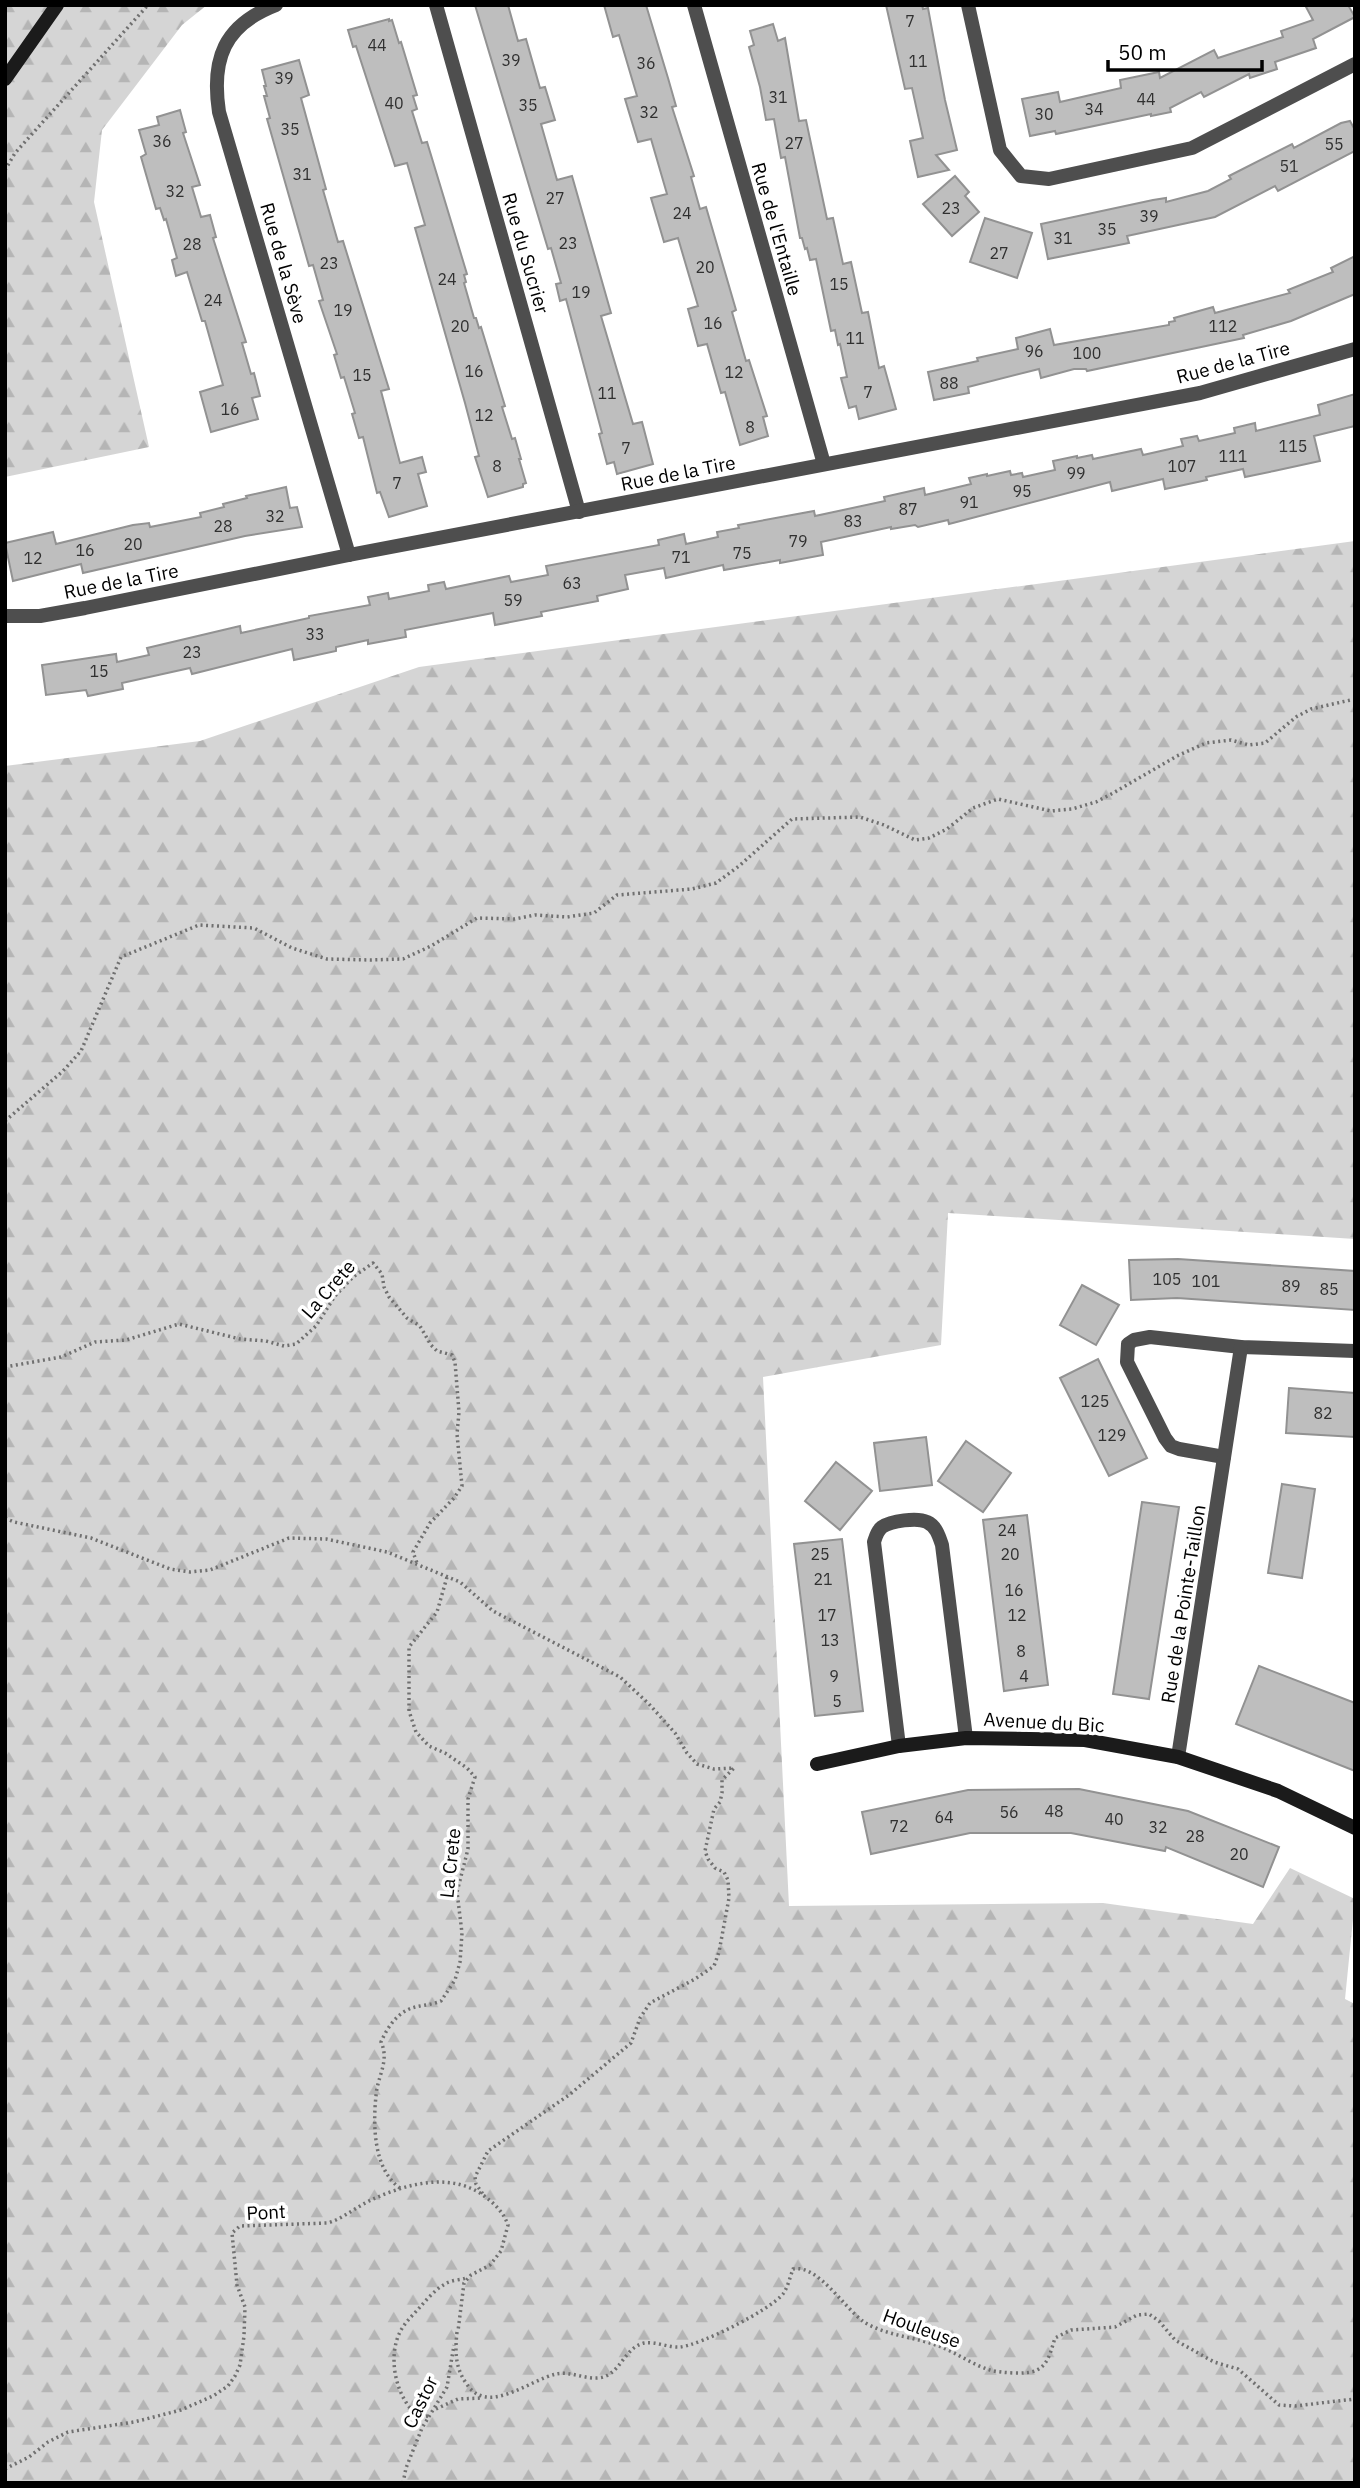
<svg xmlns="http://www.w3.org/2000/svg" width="1360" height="2488" font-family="'IBM Plex Sans',sans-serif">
<defs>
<pattern id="forest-firs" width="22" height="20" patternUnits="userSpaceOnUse" patternTransform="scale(1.75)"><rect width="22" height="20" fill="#d5d5d5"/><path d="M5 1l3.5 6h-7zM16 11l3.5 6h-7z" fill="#b5b5b5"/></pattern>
</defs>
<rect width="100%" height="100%" fill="#fff"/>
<g fill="url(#forest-firs)">
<polygon points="5,5 207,5 182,25 102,130 94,202 149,447 5,477"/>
<polygon points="1355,541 1355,1239 948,1213 941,1345 763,1377 789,1906 1103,1903 1253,1924 1290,1868 1355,1899 1345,1999 1355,2004 1355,2483 5,2483 5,766 200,741 419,667"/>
</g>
<g fill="#bebebe" stroke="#929292" stroke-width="2">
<polygon points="475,5 508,5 518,41 526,39 540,88 545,87 555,120 541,124 557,180 572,176 611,313 601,316 633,424 642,422 653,464 617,474 614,462 607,464 599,434 602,433 566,299 560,301 556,284 561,283 551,248 548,249"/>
<polygon points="604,5 646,5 668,78 676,106 672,107 694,176 691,177 700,209 706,207 736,310 732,312 746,361 749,360 767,416 763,417 768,436 740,445 725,392 721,393 707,344 698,346 688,309 698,306 678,238 664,242 651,198 667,194 651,139 638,142 625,99 637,96 619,35 613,37"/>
<polygon points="886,5 922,5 923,9 928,8 945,100 957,150 936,155 949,170 918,177 910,141 923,138 912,88 905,89"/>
<polygon points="1305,5 1348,5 1355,17 1313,39 1316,48 1275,62 1277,69 1250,78 1249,74 1204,97 1201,92 1170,108 1171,112 1151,116 1151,114 1056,134 1055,131 1030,136 1022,99 1058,92 1060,102 1121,88 1120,80 1159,72 1160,78 1214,50 1218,58 1283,37 1281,31 1313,20"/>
<polygon points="389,19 389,21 392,20 399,43 401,42 417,95 413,96 417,109 412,111 422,143 427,142 467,274 464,275 466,282 464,283 474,318 476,318 479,328 481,327 505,406 502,407 512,439 515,438 521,459 519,459 526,483 523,484 523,487 488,497 475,457 479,456 465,403 415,228 425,225 407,163 395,166 356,46 353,47 348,30"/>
<polygon points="773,24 778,41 785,38 799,121 806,120 827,219 833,218 843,264 851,262 862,313 868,312 879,368 884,366 896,409 859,419 856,406 849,408 841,378 847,377 840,344 838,345 835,330 831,331 816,259 810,260 807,248 805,249 802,238 800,238 785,157 781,158 774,119 766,120 760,87 749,47 754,45 750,31"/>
<polygon points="299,60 309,95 301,98 326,189 323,190 338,242 343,241 389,389 381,391 400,463 422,457 426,472 418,474 427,506 389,517 380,492 377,493 363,437 359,438 352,414 355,413 344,377 341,378 334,355 337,354 319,301 323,300 313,265 309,266 267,119 270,118 264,96 267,96 264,86 266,86 262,70"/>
<polygon points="180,110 186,132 183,133 200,185 192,187 201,217 210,215 216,237 213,238 246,342 242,343 251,374 254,373 260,396 252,398 258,419 211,432 200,392 223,385 205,321 202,321 187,272 176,276 172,260 177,258 166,219 164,220 160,208 156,209 141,157 146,154 139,130 159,125 157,117"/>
<polygon points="1350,121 1355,130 1355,151 1278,191 1275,186 1215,217 1127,236 1129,243 1048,259 1041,224 1153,200 1166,198 1166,202 1208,191 1231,179 1229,176 1292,144 1294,148 1341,123"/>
<polygon points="955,176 969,192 965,196 979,212 952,236 923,204"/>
<polygon points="985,218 1032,233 1017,278 970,262"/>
<polygon points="1355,256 1355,294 1291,321 1243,335 1244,338 1087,371 1086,369 1074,369 1041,378 1039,369 968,387 969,393 934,400 928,372 978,361 977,358 1018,349 1016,338 1050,329 1054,345 1169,325 1169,322 1175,321 1174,318 1213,307 1215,313 1290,293 1288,290 1333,272 1331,268"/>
<polygon points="1355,394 1355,426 1314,436 1320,461 1274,471 1245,477 1243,469 1206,477 1207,480 1165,489 1163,479 1112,491 1110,482 949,524 948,520 918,527 915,525 891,529 891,527 821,542 823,555 780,563 780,560 724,570 723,565 666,578 664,568 625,575 628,589 597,596 598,601 541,612 542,616 495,625 493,613 405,630 406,637 368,644 368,640 336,647 336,651 294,660 292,649 192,674 190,668 122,683 123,689 88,696 86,690 46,695 42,665 116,654 117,662 149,655 147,648 240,626 241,633 309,618 309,616 370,605 368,597 388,593 389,599 429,591 428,585 444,582 446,589 509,576 511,582 548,575 546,566 659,545 658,540 684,534 686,544 718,537 717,532 739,528 738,525 814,511 815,516 885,501 884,497 924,488 925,495 971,484 969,478 987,474 987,476 1010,471 1011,475 1022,473 1023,477 1055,470 1053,461 1077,456 1077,458 1092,455 1093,459 1141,449 1143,455 1183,446 1181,439 1197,436 1199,441 1235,433 1234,428 1255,423 1256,431 1320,415 1318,405"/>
<polygon points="286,487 290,508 297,507 302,527 245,536 83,573 81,564 13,581 5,543 53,532 56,544 133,525 149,523 150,527 201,517 200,513 224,507 223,504 247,498 246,496"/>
<polygon points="1178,1259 1355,1271 1355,1310 1177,1298 1131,1300 1129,1260"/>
<polygon points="1082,1285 1119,1305 1096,1345 1060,1325"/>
<polygon points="1098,1359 1147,1458 1109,1476 1060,1378"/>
<polygon points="1289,1388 1355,1393 1355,1437 1286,1433"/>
<polygon points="926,1437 932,1485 880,1491 874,1443"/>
<polygon points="966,1441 1011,1473 983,1512 938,1481"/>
<polygon points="836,1462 872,1491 840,1530 805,1501"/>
<polygon points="1282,1484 1315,1489 1302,1578 1268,1573"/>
<polygon points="1142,1502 1179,1507 1149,1699 1113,1694"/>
<polygon points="1027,1515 1048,1685 1004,1691 983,1520"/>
<polygon points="842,1539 863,1711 815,1716 794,1544"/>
<polygon points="1259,1666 1355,1703 1355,1771 1236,1724"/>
<polygon points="1079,1789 1188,1811 1279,1847 1263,1887 1166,1847 1165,1851 1071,1833 970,1833 871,1854 862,1812 968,1790"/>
</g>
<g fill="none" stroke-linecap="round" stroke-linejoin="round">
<g stroke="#707070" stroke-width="3.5" stroke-dasharray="2 3.5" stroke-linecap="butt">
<polyline points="5,170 15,153 148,5"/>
<polyline points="5,1121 63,1071 81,1051 121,957 199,925 254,928 292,948 327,959 370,960 403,959 431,946 477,918 515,919 535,915 567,917 594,913 617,895 692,889 716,883 739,866 792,819 860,817 884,825 915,840 929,838 947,829 973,808 998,799 1051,811 1072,809 1096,802 1115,792 1177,756 1206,743 1231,740 1249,745 1265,743 1296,717 1311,709 1355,699"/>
<polyline points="5,1367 61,1357 95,1342 126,1340 179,1324 240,1339 266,1341 284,1346 296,1344 316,1326 335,1296 353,1277 373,1263 382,1274 384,1287 389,1297 407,1318 420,1326 431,1345 437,1351 452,1355 455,1362 459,1412 457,1434 462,1486 454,1498 430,1523 413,1552 417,1563"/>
<polyline points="5,1518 14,1522 91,1538 170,1569 190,1572 210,1570 289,1538 326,1539 387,1552 460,1582 493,1611 620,1677 649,1704 675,1733 687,1753 697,1764 714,1769 734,1768 722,1780 722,1793 720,1802 714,1809 705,1851 708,1859 715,1868 724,1872 728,1880 729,1898 719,1952 714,1966 695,1979 650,2003 640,2018 631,2043 569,2095 488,2151 475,2177 476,2184 485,2197"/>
<path d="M400,2188C373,2169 373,2124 376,2096C377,2077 390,2061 381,2042C387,2028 397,2013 412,2008C421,2005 432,2005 441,2001L455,1980L460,1962L462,1933L457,1892L468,1849V1799L475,1777L467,1768L445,1753L429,1746L416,1732L409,1711V1647L437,1612L447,1577"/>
<path d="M457,2332C455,2351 455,2367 466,2383C487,2417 529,2380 556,2374C573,2370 592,2384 608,2375C622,2367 627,2347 644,2343C655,2341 669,2348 680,2347C701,2345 770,2310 783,2294C788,2287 790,2277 793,2269C818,2264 844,2308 864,2322C886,2336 917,2337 941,2347C957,2353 973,2365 990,2370C1000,2373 1029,2375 1037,2370C1049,2364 1051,2350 1055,2338L1071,2330L1115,2327L1137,2315L1149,2314L1159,2321L1175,2340L1214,2362L1238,2369L1279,2405L1295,2406L1355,2399"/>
<polyline points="436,2409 458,2399 482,2398"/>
<path d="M428,2416L419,2417C396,2399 387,2358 400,2332C405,2322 414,2314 421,2306C428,2298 436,2289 445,2284C451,2280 460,2280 466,2278"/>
<path d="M5,2469L29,2457L48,2442L68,2432L134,2422L181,2410L213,2396L228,2386L235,2376L240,2365L244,2336L245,2307L237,2285L232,2233L240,2226L328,2223C344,2218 356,2207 371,2200C404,2185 446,2172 480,2193C492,2201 503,2211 508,2225L501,2251L490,2265L471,2275L464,2283L458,2331"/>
<polyline points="403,2483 406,2468 422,2428 447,2387 454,2345"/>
</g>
<g stroke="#4e4e4e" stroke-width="14">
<path d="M276,5C224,25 211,59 219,112L349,555"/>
<polyline points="436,5 579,512"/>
<polyline points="694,5 824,464"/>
<polyline points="968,5 1000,150 1021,176 1049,179 1192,148 1355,64"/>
<polyline points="5,616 40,616 85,608 349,555 1200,393 1355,349"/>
<polyline points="1224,1457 1179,1449 1171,1446 1165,1438 1127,1362 1128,1344 1134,1340 1150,1337 1241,1347 1355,1351"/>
<path d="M899,1746L874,1542C876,1536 877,1531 882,1527C891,1521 917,1517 927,1522C936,1526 939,1536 942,1545L966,1738"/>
<polyline points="1178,1757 1241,1347"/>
</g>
<g stroke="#1b1b1b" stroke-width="14">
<polyline points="5,79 57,5"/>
<polyline points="817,1764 899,1746 966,1738 1085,1740 1178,1757 1278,1791 1355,1828"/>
</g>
</g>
<g text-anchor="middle" stroke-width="7" stroke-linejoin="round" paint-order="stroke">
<g font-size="16" fill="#303030">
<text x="910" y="27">7</text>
<text x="377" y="51">44</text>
<text x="511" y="66">39</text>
<text x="918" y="67">11</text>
<text x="646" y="69">36</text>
<text x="284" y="84">39</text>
<text x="778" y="103">31</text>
<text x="1146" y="105">44</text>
<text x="394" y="109">40</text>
<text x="528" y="111">35</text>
<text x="1094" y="115">34</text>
<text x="649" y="118">32</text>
<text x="1044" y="120">30</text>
<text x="290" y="135">35</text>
<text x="162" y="147">36</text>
<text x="794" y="149">27</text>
<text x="1334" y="150">55</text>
<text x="1289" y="172">51</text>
<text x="302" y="180">31</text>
<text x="175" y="197">32</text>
<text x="555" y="204">27</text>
<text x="951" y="214">23</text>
<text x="682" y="219">24</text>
<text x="1149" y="222">39</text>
<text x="1107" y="235">35</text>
<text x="1063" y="244">31</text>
<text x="568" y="249">23</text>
<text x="192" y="250">28</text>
<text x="999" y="259">27</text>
<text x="329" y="269">23</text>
<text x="705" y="273">20</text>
<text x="447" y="285">24</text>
<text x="839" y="290">15</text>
<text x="581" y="298">19</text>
<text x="213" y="306">24</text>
<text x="343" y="316">19</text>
<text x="713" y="329">16</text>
<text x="460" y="332">20</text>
<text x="1223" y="332">112</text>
<text x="855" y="344">11</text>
<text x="1034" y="357">96</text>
<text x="1087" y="359">100</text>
<text x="474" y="377">16</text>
<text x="734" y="378">12</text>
<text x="362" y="381">15</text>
<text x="949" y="389">88</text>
<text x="868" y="398">7</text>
<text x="607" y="399">11</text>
<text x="230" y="415">16</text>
<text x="484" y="421">12</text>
<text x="750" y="433">8</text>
<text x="1293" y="452">115</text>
<text x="626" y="454">7</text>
<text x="1233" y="462">111</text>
<text x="497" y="472">8</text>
<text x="1182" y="472">107</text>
<text x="1076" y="479">99</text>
<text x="397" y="489">7</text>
<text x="1022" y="497">95</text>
<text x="969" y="508">91</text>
<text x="908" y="515">87</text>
<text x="275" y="522">32</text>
<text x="853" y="527">83</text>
<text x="223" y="532">28</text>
<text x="798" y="547">79</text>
<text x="133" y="550">20</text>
<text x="85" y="556">16</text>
<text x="742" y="559">75</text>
<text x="681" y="563">71</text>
<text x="33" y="564">12</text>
<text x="572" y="589">63</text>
<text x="513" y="606">59</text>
<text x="315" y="640">33</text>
<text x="192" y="658">23</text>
<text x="99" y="677">15</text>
<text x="1167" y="1285">105</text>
<text x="1206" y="1287">101</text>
<text x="1291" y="1292">89</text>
<text x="1329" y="1295">85</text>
<text x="1095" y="1407">125</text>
<text x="1323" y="1419">82</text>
<text x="1112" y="1441">129</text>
<text x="1007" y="1536">24</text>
<text x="820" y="1560">25</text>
<text x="1010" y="1560">20</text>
<text x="823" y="1585">21</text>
<text x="1014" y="1596">16</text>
<text x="827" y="1621">17</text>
<text x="1017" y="1621">12</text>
<text x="830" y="1646">13</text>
<text x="1021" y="1657">8</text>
<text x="834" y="1682">9</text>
<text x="1024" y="1682">4</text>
<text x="837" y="1707">5</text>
<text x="1054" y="1817">48</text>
<text x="1009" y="1818">56</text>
<text x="944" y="1823">64</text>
<text x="1114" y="1825">40</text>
<text x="899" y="1832">72</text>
<text x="1158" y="1833">32</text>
<text x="1195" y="1842">28</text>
<text x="1239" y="1860">20</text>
</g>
<g font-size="19" fill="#000" stroke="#fff">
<text transform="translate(777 229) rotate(74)" y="7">Rue de l'Entaille</text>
<text transform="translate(526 253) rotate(74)" y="7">Rue du Sucrier</text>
<text transform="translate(284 263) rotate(74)" y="7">Rue de la Sève</text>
<text transform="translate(1233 362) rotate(-15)" y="7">Rue de la Tire</text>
<text transform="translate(678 473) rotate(-11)" y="7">Rue de la Tire</text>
<text transform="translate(121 581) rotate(-11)" y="7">Rue de la Tire</text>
<text transform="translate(328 1289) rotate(-49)" y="7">La Crete</text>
<text transform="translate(1183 1604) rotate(-81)" y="7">Rue de la Pointe-Taillon</text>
<text transform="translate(1044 1722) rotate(3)" y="7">Avenue du Bic</text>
<text transform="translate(450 1863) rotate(-84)" y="7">La Crete</text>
<text transform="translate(266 2212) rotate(-3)" y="7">Pont</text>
<text transform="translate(922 2328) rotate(20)" y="7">Houleuse</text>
<text transform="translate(420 2402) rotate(-64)" y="7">Castor</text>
</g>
</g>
<rect width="1360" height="2488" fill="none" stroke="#000000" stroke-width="14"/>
<path d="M1108 60v10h154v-10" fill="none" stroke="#000000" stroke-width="3.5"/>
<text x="1118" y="60" font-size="21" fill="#000000" stroke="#ffffff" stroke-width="5" paint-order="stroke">50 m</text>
</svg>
